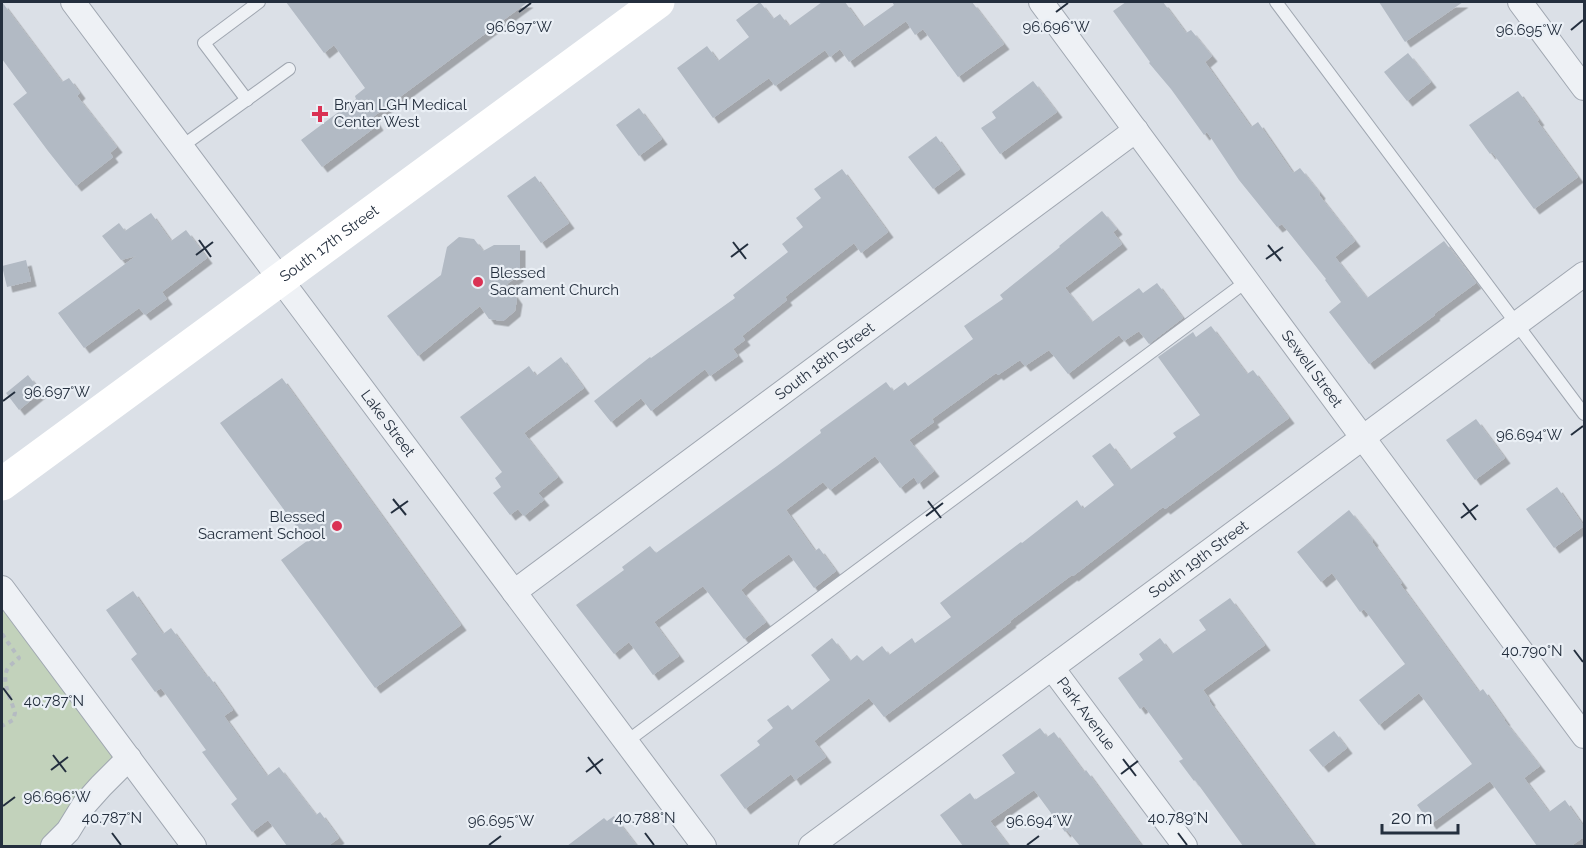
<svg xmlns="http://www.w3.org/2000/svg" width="1586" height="848" font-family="Raleway,sans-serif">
<defs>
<filter id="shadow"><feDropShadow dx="5.5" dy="5.5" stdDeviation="0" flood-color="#0004"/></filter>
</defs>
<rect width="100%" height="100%" fill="#dbe0e7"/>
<polygon fill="#c2d2bb" points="2,588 128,758 53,846 2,846"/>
<g fill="#b2bac4" filter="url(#shadow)">
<polygon points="2,2 62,82 69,78 80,93 77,96 117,147 110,153 113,157 76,186 48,151 13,104 27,93 2,59"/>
<polygon points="286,2 528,2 373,117 378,125 322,167 301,140 356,99 355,96 365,88 334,45 324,53"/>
<polygon points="760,2 773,19 780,14 789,26 822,2 845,2 863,27 894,5 892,2 972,2 1004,44 958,77 923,29 915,35 906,21 849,62 840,49 830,57 825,50 775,86 769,78 713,118 677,68 707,46 718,61 749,37 736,20"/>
<polygon points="1126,2 1163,2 1186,33 1191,30 1212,56 1205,62 1251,127 1258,122 1293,173 1300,168 1320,193 1319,195 1355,241 1335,257 1367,298 1444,241 1476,283 1434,314 1435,315 1369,364 1329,312 1341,302 1325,280 1326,279 1282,224 1277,227 1239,180 1207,132 1204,135 1171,89 1149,63 1150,62 1113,11"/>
<polygon points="1379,2 1463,2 1405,42"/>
<polygon points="1408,53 1431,82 1407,101 1384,72"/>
<polygon points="1033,81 1057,112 1000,154 981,128 996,118 992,112"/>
<polygon points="1518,91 1539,120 1537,121 1578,177 1534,209 1492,152 1490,154 1469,125"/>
<polygon points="639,108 662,139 639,156 616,125"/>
<polygon points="936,136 960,169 933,189 908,157"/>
<polygon points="842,169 888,232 861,253 854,243 785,297 787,300 742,336 745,340 733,349 738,356 710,376 705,369 651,411 641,398 611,422 594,401 650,357 651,358 735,298 733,295 788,252 782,244 803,227 796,218 821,198 814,189"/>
<polygon points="535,176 569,223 541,243 507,196"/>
<polygon points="1102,211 1117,229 1113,232 1122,244 1065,288 1092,322 1139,288 1143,293 1157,283 1183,318 1149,344 1139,331 1124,341 1119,335 1068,374 1049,350 1025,366 1020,360 998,375 996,373 932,419 934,422 909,440 934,471 918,484 914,477 900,488 875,456 830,490 823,482 786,510 815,551 819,548 836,571 814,588 789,554 749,583 741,590 766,622 744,639 703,586 654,622 679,656 653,675 629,642 614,654 576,605 624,570 622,567 650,546 656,553 777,466 821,433 820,430 886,382 893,391 905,382 908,386 973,339 964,326 1003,299 1000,295 1060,247 1059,246"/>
<polygon points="151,213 171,241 186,230 207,258 162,292 167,299 145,315 139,308 84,348 58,313 136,256 121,260 102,236 119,223 125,231"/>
<polygon points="459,237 474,239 483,251 494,245 520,245 520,270 518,276 507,284 517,299 515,311 503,321 489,319 480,306 418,356 387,316 441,275 447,247"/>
<polygon points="26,260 31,281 7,287 2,266"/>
<polygon points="1211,326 1247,374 1253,370 1289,418 1165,509 1163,507 1073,576 1072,575 1010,621 1011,622 884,717 869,698 814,741 826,757 795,780 791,774 745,809 720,775 760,745 757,741 773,728 767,720 788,705 792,710 830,680 811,655 832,638 850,661 857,655 863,661 882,646 889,655 912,638 915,643 951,617 940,603 1021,542 1022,543 1077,500 1083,509 1114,485 1092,456 1110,443 1130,470 1176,437 1173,433 1200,415 1158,357 1193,332 1196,337"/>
<polygon points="561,357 584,388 524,433 558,477 538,493 544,500 524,516 518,509 510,515 493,493 501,487 495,478 502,472 460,417 529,366 536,376"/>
<polygon points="28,375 41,392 19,410 6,393"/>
<polygon points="282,378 461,625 375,688 281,560 307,541 220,423"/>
<polygon points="1476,419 1505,458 1475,480 1446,440"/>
<polygon points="1557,487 1584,526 1554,548 1526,509"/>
<polygon points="1349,510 1373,540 1372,542 1402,583 1400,584 1479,692 1483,689 1505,720 1504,720 1540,766 1524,778 1549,812 1565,800 1584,827 1584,837 1571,846 1537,846 1490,781 1431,824 1417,805 1472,764 1419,693 1379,725 1359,700 1405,664 1364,609 1360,612 1332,573 1321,582 1297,552"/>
<polygon points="133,591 163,634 171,628 207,677 209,676 233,710 224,716 267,776 279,767 316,815 320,812 339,838 328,846 287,846 268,820 252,832 231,804 237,799 202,752 206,750 161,688 155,692 131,659 137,654 106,610"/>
<polygon points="1230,598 1265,645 1203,690 1210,700 1209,701 1315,846 1243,846 1195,780 1194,781 1179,761 1183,759 1144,706 1140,709 1118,678 1143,660 1139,654 1160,638 1172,654 1206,630 1199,620"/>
<polygon points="1040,728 1047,737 1054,732 1084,772 1086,770 1142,846 1080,846 1067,830 1065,832 1034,790 990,821 1009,846 963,846 940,815 970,793 975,800 1015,773 1002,755"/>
<polygon points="1334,731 1347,748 1323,767 1309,750"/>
<polygon points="614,816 637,846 567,846 604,818 607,821"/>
</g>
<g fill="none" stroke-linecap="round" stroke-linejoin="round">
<g stroke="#a0a7b1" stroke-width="14">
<g id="lane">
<polyline points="1276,2 1584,414"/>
<polyline points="247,100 204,43 259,2"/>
<polyline points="181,147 289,69"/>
<polyline points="626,742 1247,281"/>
</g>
</g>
<g stroke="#a0a7b1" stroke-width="26">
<g id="street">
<path id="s1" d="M73,2L704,846"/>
<path id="s2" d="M1041,2L1363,438L1584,736"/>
<polyline points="1520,2 1584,88"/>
<polyline points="2,588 194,846"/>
<path id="s3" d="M514,592L1136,130"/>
<path id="s4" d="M1052,668L1185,846"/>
<polyline points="53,846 68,831 84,805 101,786 129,758"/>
<path id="s5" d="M811,846L1584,274"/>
</g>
</g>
<path stroke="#b5bbc2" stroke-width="4" stroke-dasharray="4.5 4.5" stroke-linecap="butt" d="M2,634L19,658C16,661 11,664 8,668C0,680 12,701 15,713L13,720L2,726"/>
<use href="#lane" stroke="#eef1f5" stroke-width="12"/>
<use href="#street" stroke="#eef1f5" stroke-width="24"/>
<path stroke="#fff" stroke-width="33" id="s6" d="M2,484L658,2"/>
</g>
<path fill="none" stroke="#242f3e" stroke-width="2" d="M519,12L531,3M1056,12L1068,3M1571,30L1583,20M199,240L211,257M733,242L746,259M1268,245L1281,261M196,255L213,242M731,257L748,244M1266,259L1283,247M3,401L15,392M1571,435L1583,426M393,499L406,515M928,501L941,518M1463,503L1476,520M391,513L408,501M926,516L943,503M1461,518L1478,505M1574,650L1583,662M3,688L12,700M53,755L66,772M588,757L601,774M1123,759L1136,776M51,770L68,757M586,772L603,759M1121,774L1138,761M3,806L15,797M112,833L121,845M645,833L654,845M1178,833L1187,845M489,845L501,836M1027,845L1039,836"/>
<g fill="#da3254" stroke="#eaeff5" stroke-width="2">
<path d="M317 105h6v6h6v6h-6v6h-6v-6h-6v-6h6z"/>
<circle cx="478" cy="282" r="6"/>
<circle cx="337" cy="526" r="6"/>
</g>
<g text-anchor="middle" stroke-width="4.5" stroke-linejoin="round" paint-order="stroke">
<g font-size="15" fill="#242f3e" stroke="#eaeff5" text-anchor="start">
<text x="334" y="110">Bryan LGH Medical<tspan x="334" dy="17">Center West</tspan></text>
<text x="490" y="278">Blessed<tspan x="490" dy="17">Sacrament Church</tspan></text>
<text x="325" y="522" text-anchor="end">Blessed<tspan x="325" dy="17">Sacrament School</tspan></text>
</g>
<g font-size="15" fill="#242f3e" stroke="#eaeff5">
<text dy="5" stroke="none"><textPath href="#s6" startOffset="406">South 17th Street</textPath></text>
<text dy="5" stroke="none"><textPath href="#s3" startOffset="387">South 18th Street</textPath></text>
<text dy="5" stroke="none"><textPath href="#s2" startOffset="456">Sewell Street</textPath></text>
<text dy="5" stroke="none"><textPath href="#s1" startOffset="526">Lake Street</textPath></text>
<text dy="5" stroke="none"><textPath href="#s5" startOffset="482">South 19th Street</textPath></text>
<text dy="5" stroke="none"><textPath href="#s4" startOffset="57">Park Avenue</textPath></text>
</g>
</g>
<g font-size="15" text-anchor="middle" fill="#242f3e" stroke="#eaeff5" stroke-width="4.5" stroke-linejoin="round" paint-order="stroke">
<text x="519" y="32">96.697°W</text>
<text x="1056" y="32">96.696°W</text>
<text x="1529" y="35">96.695°W</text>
<text x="57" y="397">96.697°W</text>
<text x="1529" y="440">96.694°W</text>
<text x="1532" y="656">40.790°N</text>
<text x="54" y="706">40.787°N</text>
<text x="57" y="802">96.696°W</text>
<text x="112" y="823">40.787°N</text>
<text x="645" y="823">40.788°N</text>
<text x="1178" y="823">40.789°N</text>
<text x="501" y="826">96.695°W</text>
<text x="1039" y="826">96.694°W</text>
</g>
<rect width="1586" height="848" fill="none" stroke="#242f3e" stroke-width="6"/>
<path d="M1382 824v9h76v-9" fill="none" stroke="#242f3e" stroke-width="3"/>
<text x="1391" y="824" font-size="18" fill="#242f3e" stroke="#eaeff5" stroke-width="4.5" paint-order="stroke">20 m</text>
</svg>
